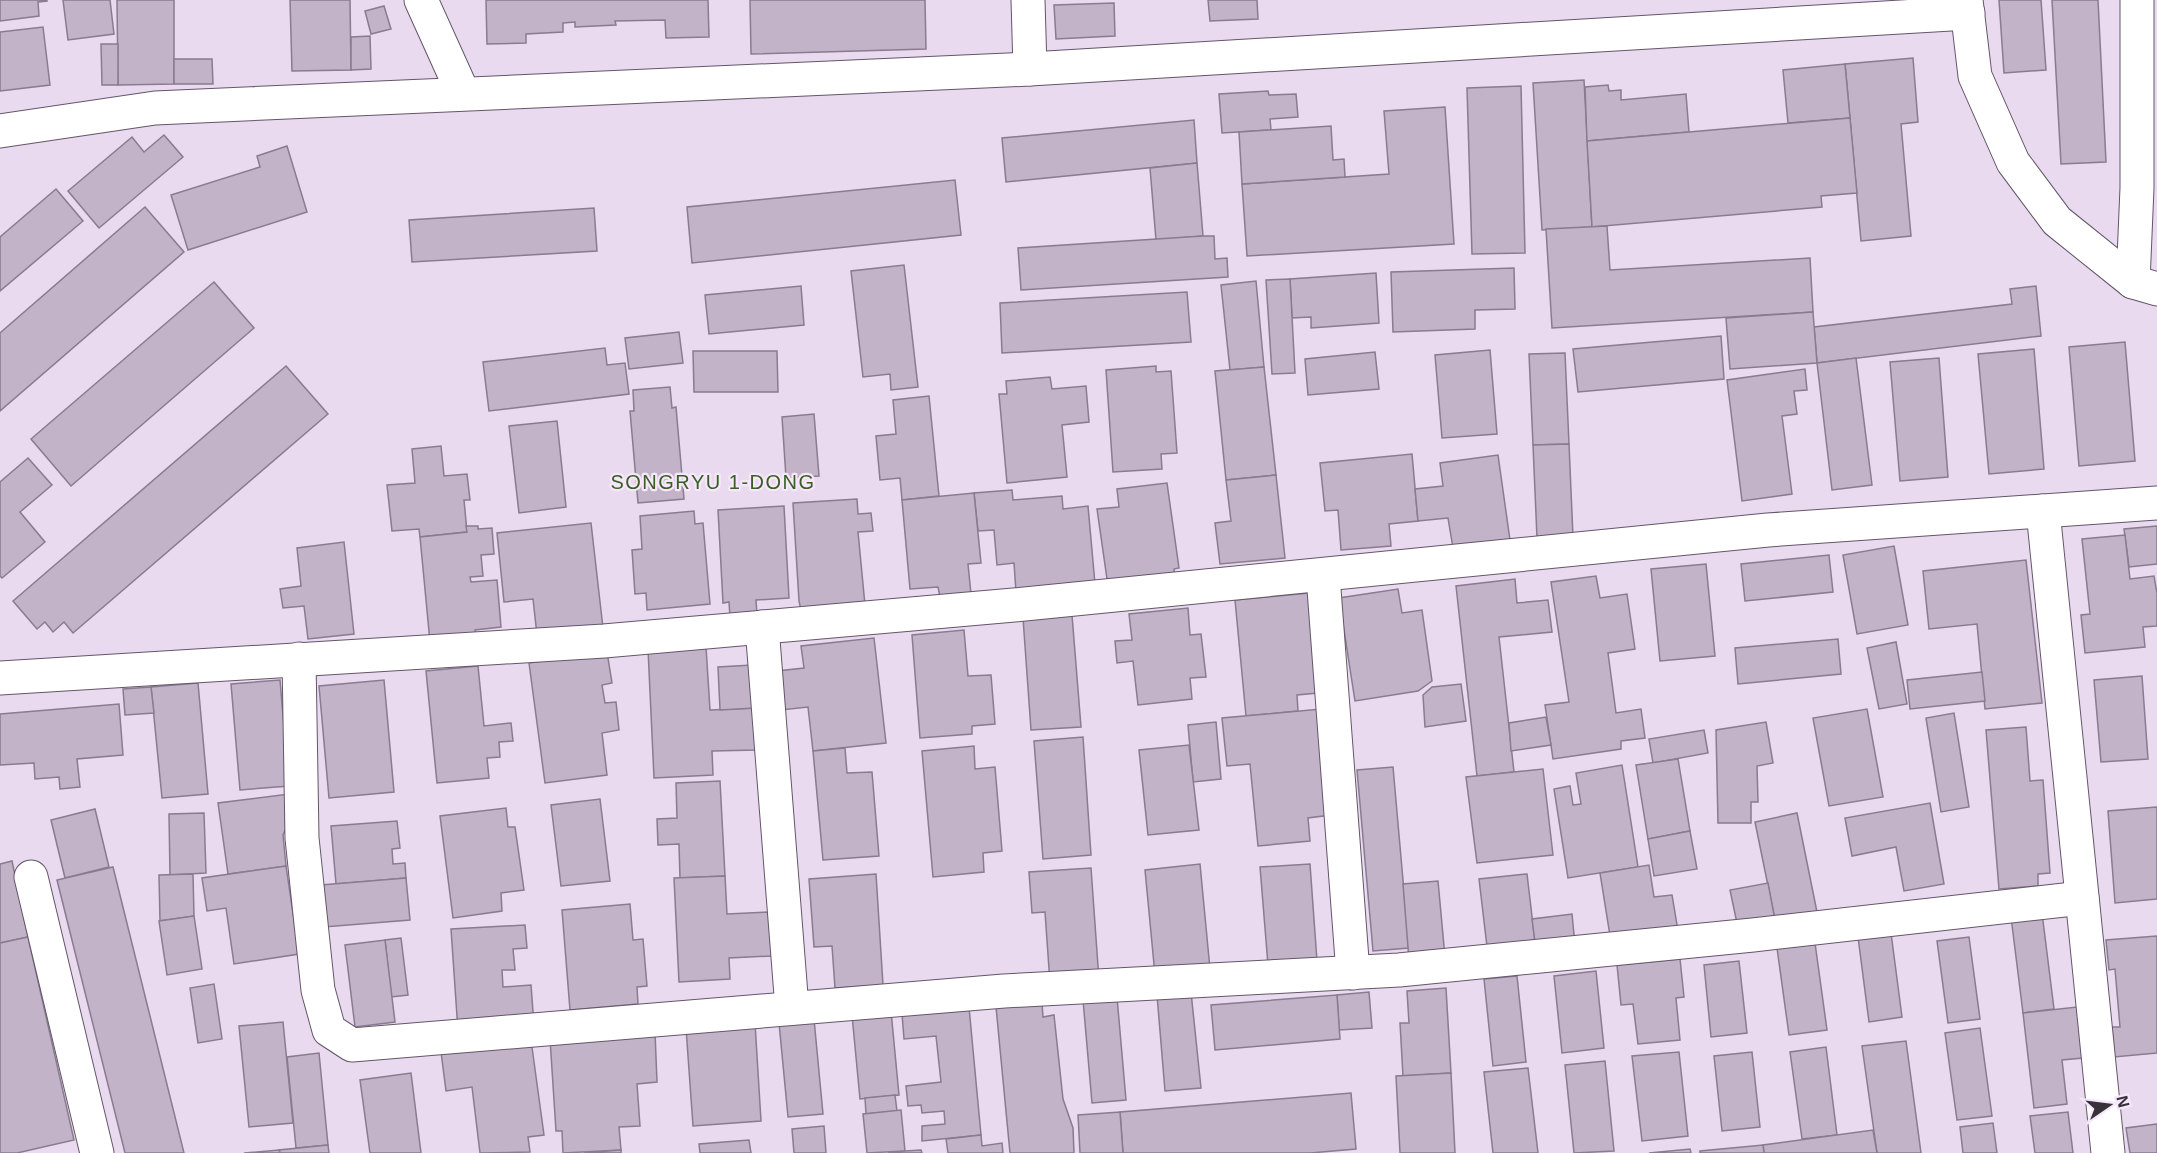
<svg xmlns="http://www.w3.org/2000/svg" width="2157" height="1153" font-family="Helvetica,sans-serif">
<rect width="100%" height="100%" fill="#e9daef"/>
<g fill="#c2b3c8" stroke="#897c8f" stroke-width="1.5">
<polygon points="0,0 47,0 47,1 38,2 39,16 0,21"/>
<polygon points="63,0 110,0 114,34 68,40"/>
<polygon points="117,0 174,0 174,84 118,85"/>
<polygon points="290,0 350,0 351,70 292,71"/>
<polygon points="486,0 708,0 709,37 666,38 665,20 615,21 616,25 575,27 575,22 563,23 563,32 526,34 526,43 487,44"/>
<polygon points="750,0 925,0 926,49 751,54"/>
<polygon points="1208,0 1257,0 1258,19 1210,21"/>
<polygon points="1999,0 2041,0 2046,70 2004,73"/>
<polygon points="2052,0 2098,0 2106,162 2061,164"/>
<polygon points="1114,3 1115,36 1056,39 1054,5"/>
<polygon points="384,6 391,29 371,34 365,11"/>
<polygon points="43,27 50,85 0,91 0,32"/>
<polygon points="370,36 371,69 351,70 351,37"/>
<polygon points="101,44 118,44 118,85 102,85"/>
<polygon points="1913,58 1918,122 1901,124 1911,236 1861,241 1845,64"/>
<polygon points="174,59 212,59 213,84 174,84"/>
<polygon points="1845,64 1850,118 1788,123 1783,70"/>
<polygon points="1584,80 1592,227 1542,230 1533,83"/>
<polygon points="1608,85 1609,91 1621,90 1621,100 1686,94 1689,132 1587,141 1585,87"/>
<polygon points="1521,86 1525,253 1472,254 1467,88"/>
<polygon points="1268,91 1269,95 1296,94 1298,117 1270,119 1271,130 1222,133 1219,94"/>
<polygon points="1445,107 1454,244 1247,256 1242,184 1389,174 1384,111"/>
<polygon points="1850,118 1857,193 1821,196 1822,207 1592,227 1587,141"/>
<polygon points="1194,120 1197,163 1006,182 1002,138"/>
<polygon points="1331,126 1333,160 1344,159 1345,177 1242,184 1239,132"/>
<polygon points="164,135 183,157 99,228 68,191 132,137 144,152"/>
<polygon points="287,146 307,212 188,250 171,195 260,167 257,156"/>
<polygon points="1197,163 1203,236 1156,240 1150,168"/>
<polygon points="955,180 961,235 692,263 687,207"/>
<polygon points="56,189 83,221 0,291 0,237"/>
<polygon points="145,207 184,252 0,411 0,333"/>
<polygon points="594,208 597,251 412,262 409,220"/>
<polygon points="1607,226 1610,270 1810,258 1813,312 1552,328 1546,229"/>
<polygon points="1203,236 1214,236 1215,259 1227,258 1228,277 1021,290 1018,248"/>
<polygon points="904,265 918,387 891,390 890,374 863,377 851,271"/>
<polygon points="1514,268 1515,309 1475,310 1475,329 1393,332 1391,272"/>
<polygon points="1376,273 1379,323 1311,328 1311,317 1292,318 1290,279"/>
<polygon points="1290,279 1295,373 1272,374 1266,280"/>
<polygon points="1256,281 1264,367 1230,370 1221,285"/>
<polygon points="214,282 254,328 71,486 31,439"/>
<polygon points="801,286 804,325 709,334 705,295"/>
<polygon points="2036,286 2041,336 1817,363 1814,327 2012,304 2010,289"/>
<polygon points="1187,292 1191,342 1002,353 1000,303"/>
<polygon points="1813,312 1817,363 1730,369 1726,318"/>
<polygon points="679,332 683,363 629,369 625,338"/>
<polygon points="1721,336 1724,379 1578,392 1573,349"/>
<polygon points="2125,342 2135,461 2079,466 2069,347"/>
<polygon points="605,348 607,365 625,363 629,394 489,411 483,362"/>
<polygon points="2034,349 2044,469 1989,474 1978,354"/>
<polygon points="1490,350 1497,434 1442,438 1435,355"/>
<polygon points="693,351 777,351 778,392 694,392"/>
<polygon points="1375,352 1379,389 1308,395 1305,359"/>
<polygon points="1565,353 1569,444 1533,445 1529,354"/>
<polygon points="1856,358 1872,485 1832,490 1817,363"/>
<polygon points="1939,358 1948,477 1900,481 1890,362"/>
<polygon points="286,366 328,414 73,633 64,622 53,632 45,622 37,629 13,601"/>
<polygon points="1156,366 1156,372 1171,371 1177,453 1161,454 1162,469 1113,472 1106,370"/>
<polygon points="1264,367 1276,475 1226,480 1215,371"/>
<polygon points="1805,369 1807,390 1794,391 1797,414 1782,416 1792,494 1742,501 1727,380"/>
<polygon points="1050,377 1052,389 1086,386 1089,422 1062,425 1067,477 1007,483 999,394 1007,394 1006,381"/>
<polygon points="670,387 672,408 676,407 684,499 638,503 630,411 634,411 633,390"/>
<polygon points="929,396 939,496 902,500 900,478 880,480 876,436 896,434 893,400"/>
<polygon points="814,414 819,476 786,478 782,417"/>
<polygon points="557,421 566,507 519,513 509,426"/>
<polygon points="1569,444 1573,537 1537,538 1533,445"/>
<polygon points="441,446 444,476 467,474 470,500 464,500 467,532 420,537 419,529 392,531 387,485 415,483 412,449"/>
<polygon points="1412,454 1418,521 1389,524 1391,546 1341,550 1338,510 1325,511 1320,463"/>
<polygon points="1498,455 1510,540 1453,548 1448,518 1418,521 1415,489 1443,486 1440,463"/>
<polygon points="28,458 52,485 20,512 45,542 2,578 0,576 0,482"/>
<polygon points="1276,475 1285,558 1220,564 1215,523 1231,521 1226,480"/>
<polygon points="1167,483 1179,568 1174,569 1175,577 1108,586 1097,509 1119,507 1117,489"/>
<polygon points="1012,490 1013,500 1062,496 1063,509 1088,506 1095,584 1016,592 1014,563 997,565 994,530 978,531 974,493"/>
<polygon points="974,493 981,563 968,564 971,594 940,597 938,587 910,589 902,500"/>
<polygon points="857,499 858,514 871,513 873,531 858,532 865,605 802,615 799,601 793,503"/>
<polygon points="784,506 789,598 756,600 757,615 730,617 729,602 723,603 718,510"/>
<polygon points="694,511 695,524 703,523 710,604 647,610 646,593 635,594 632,550 642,549 640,516"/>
<polygon points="591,523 603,628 537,635 533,599 504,602 497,533"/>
<polygon points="466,526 478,526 478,529 492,528 494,554 481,555 483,576 470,577 471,582 497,580 501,627 475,630 476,638 430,642 420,537 467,532"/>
<polygon points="2157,526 2157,564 2129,567 2124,529"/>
<polygon points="2125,535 2130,579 2154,576 2157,593 2157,626 2143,627 2145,647 2085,653 2081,615 2090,614 2082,539"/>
<polygon points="344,542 354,634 308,639 304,606 283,608 280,589 301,586 297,548"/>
<polygon points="1894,546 1908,625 1857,634 1843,555"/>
<polygon points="1829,555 1833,592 1745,601 1741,564"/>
<polygon points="2026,560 2042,703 1985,709 1977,624 1929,629 1923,571"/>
<polygon points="1706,564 1715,656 1660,661 1651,569"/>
<polygon points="1596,576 1600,598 1627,594 1635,649 1608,653 1616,713 1641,709 1645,738 1621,741 1621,749 1553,759 1545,705 1569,702 1551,582"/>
<polygon points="1515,579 1517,603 1548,600 1552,632 1499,637 1514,772 1477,776 1456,586"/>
<polygon points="1398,589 1402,613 1422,610 1432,681 1418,691 1355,701 1339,598"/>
<polygon points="1309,593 1318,693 1297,695 1298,711 1246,716 1235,600"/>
<polygon points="1188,608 1190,635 1201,634 1206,677 1190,678 1192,699 1138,705 1133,661 1117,663 1115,641 1132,640 1129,614"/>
<polygon points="1072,615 1081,727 1031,730 1023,618"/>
<polygon points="964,630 968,676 991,675 995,724 972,726 972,734 920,738 912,635"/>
<polygon points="874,638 886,743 813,751 808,707 781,710 777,671 804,668 801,646"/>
<polygon points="1838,639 1841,674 1738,684 1735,648"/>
<polygon points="1896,642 1907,704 1879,709 1867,648"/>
<polygon points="706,647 710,710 755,708 757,750 712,751 713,775 654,778 648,649"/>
<polygon points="607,652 612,683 602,685 605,703 616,702 619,730 602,733 607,775 545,783 529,663"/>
<polygon points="752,665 755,708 720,710 718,667"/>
<polygon points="478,666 484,726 511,723 513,741 499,742 500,757 487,758 489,778 437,783 426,671"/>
<polygon points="1982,672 1985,701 1910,709 1907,680"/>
<polygon points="2142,676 2148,759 2101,762 2094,680"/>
<polygon points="280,680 289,786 240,790 231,684"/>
<polygon points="384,680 394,792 329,798 319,686"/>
<polygon points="198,683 208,794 162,798 151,687"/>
<polygon points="1461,684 1466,721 1425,727 1423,695 1432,687"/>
<polygon points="151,687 154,713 125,715 123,689"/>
<polygon points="119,704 123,755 77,759 80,787 60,789 59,777 35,779 34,763 0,765 0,714"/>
<polygon points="1321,709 1331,815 1308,818 1310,841 1258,846 1250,764 1227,766 1222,718"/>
<polygon points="1867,709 1883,797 1829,806 1813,718"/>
<polygon points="1954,713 1969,807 1941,812 1926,718"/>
<polygon points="1546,717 1551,745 1511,751 1509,723"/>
<polygon points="1216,722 1221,779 1193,782 1188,725"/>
<polygon points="1766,722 1773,763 1757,766 1758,802 1751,802 1751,823 1718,823 1716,730"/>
<polygon points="2026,727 2030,781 2043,780 2050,873 2038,874 2038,886 1999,889 1986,730"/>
<polygon points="1704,730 1708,753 1653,763 1649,739"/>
<polygon points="1083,737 1091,855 1043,859 1034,741"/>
<polygon points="1189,745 1199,830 1148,835 1139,750"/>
<polygon points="974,746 975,769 995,767 1002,851 983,853 984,872 933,877 922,751"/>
<polygon points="845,748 847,773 872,772 879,856 823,860 813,751"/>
<polygon points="1678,759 1690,831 1648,839 1636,765"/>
<polygon points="1622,765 1638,867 1568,878 1554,789 1570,786 1573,805 1581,804 1576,773"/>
<polygon points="1393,767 1409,948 1373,951 1357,770"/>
<polygon points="1543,769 1553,855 1477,863 1466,777"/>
<polygon points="720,781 725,876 680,878 679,844 658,845 657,819 677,818 676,783"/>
<polygon points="289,794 290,820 283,835 286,866 228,874 218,803"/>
<polygon points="600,799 610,881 561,886 551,805"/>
<polygon points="1930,803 1944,884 1904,891 1896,847 1852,856 1845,818"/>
<polygon points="2157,807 2157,899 2115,903 2108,811"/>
<polygon points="506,808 508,827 515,827 524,890 501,893 502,911 453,918 440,816"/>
<polygon points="95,809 109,867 65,878 51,820"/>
<polygon points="204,813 206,873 170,875 169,814"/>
<polygon points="1797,813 1817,912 1775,920 1755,822"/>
<polygon points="397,821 400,848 392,849 393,864 405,863 406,878 336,884 331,826"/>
<polygon points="1690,831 1697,869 1654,876 1648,839"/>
<polygon points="12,861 28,937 0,943 0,864"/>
<polygon points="1200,864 1210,969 1155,975 1145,870"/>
<polygon points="1310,864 1317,961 1268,965 1260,867"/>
<polygon points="1649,865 1654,897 1672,895 1678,931 1611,942 1600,873"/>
<polygon points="286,866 299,954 234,964 226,908 207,911 202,878"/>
<polygon points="113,867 184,1153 125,1153 57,880"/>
<polygon points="1091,868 1099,980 1050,983 1045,912 1032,913 1029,872"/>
<polygon points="193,874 194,916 160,921 159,875"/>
<polygon points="876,874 883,985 835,988 832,946 814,947 809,879"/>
<polygon points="1527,874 1536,950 1488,955 1479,879"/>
<polygon points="725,876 727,914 770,912 772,956 729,958 730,979 679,982 674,878"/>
<polygon points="406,878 410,920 324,927 321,885"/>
<polygon points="1438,881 1445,957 1409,960 1403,884"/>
<polygon points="1768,883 1775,920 1738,928 1730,890"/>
<polygon points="630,904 633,940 643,939 647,986 637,987 638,1004 570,1010 562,910"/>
<polygon points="2042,913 2054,1009 2023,1013 2011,917"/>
<polygon points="1572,914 1575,945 1536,950 1532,919"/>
<polygon points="194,916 202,969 167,975 159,921"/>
<polygon points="525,925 527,948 513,949 515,970 502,970 503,987 531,985 534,1025 458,1031 451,929"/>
<polygon points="1891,933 1902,1017 1869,1022 1858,937"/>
<polygon points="2157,936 2157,1053 2114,1057 2112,1027 2120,1027 2115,969 2109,970 2106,940"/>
<polygon points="28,937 74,1140 17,1153 0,1153 0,943"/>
<polygon points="1969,937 1980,1019 1948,1023 1937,941"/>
<polygon points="401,938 408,995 391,997 385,940"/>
<polygon points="385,940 395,1022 355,1027 345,945"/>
<polygon points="1815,943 1827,1030 1789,1035 1777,948"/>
<polygon points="1680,959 1684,997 1676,998 1680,1040 1638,1044 1633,1004 1621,1005 1617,965"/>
<polygon points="1739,961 1747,1033 1711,1037 1704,965"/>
<polygon points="1596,971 1604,1048 1562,1053 1554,976"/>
<polygon points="1517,976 1526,1062 1493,1066 1484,979"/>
<polygon points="214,984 222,1039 198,1043 190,988"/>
<polygon points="1446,988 1451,1073 1403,1076 1400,1023 1409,1023 1407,991"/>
<polygon points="1191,992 1201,1088 1165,1091 1157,995"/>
<polygon points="1369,992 1372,1028 1339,1030 1337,995"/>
<polygon points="1337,995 1340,1039 1215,1050 1211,1005"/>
<polygon points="1117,997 1126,1100 1092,1103 1083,1000"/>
<polygon points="1042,1003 1043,1017 1054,1015 1063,1099 1073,1128 1074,1153 1010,1153 996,1007"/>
<polygon points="969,1007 981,1135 922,1141 922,1126 945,1124 944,1111 922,1113 921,1105 908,1106 906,1086 941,1082 936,1036 904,1039 902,1014"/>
<polygon points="2077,1007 2083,1058 2062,1060 2067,1104 2034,1108 2023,1013"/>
<polygon points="891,1011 899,1095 860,1099 852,1015"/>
<polygon points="814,1019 823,1114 788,1117 779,1023"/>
<polygon points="283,1022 293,1123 249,1127 239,1026"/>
<polygon points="755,1023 761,1121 693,1126 686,1028"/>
<polygon points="1980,1028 1992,1116 1957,1120 1945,1033"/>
<polygon points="655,1032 657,1082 637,1084 640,1126 619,1127 621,1150 563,1153 562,1131 556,1131 550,1039"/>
<polygon points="531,1040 544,1135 528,1137 530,1152 480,1153 472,1087 446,1091 441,1052"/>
<polygon points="1906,1041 1921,1153 1877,1153 1862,1046"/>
<polygon points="1826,1047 1837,1135 1802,1139 1790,1052"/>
<polygon points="1679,1052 1688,1136 1642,1141 1632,1056"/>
<polygon points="1752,1052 1760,1127 1722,1131 1714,1056"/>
<polygon points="319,1053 328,1145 296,1148 287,1057"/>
<polygon points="1605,1061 1614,1151 1574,1153 1565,1065"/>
<polygon points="1528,1068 1538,1153 1493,1153 1484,1072"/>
<polygon points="411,1073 421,1153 370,1153 360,1080"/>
<polygon points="1451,1073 1455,1153 1400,1153 1396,1076"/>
<polygon points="1351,1093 1356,1149 1310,1153 1123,1153 1120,1112"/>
<polygon points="895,1095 897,1111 866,1114 865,1098"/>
<polygon points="901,1110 905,1151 867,1153 863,1114"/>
<polygon points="1120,1112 1123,1153 1080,1153 1078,1115"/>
<polygon points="2068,1112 2073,1153 2035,1153 2030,1116"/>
<polygon points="1993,1123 1997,1153 1963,1153 1960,1127"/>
<polygon points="2157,1124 2157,1153 2130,1153 2126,1128"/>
<polygon points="824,1126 826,1153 794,1153 792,1129"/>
<polygon points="1873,1130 1877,1153 1764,1153 1763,1145"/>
<polygon points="981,1135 982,1146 1002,1143 1003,1153 948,1153 946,1139"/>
<polygon points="749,1140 751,1153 700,1153 699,1144"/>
<polygon points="328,1145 329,1153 280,1153 279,1150"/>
<polygon points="1763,1145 1764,1153 1700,1153 1700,1151"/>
<polygon points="1690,1149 1691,1153 1649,1153"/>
<polygon points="279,1150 280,1153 244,1153"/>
<polygon points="621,1150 621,1153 584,1153"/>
<polygon points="921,1150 922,1153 888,1153 905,1151"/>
</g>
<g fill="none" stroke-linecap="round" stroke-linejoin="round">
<g stroke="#635668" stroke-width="35">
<g id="minor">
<polyline points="421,0 463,93"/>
<polyline points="1028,0 1030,69"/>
<polyline points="1966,0 1975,76 2013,162 2057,221 2133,282 2157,289"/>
<polyline points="0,131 155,108 1030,69 1968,13"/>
<polyline points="2133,282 2137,188 2137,0"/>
<polyline points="2043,511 2108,1153"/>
<polyline points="1323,576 1353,973"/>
<polyline points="762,627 792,1008"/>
<polyline points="299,659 302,838 318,990 329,1030 352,1045 1004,991 1399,970 1753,935 2082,898"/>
<polyline points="0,678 604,641 1014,605 1768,530 2157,503"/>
<polyline points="31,877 97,1153"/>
</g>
</g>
<use href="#minor" stroke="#fff" stroke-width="33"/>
</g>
<g text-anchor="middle" stroke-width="4.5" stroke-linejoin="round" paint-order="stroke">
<g font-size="20" letter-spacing="1.5" fill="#386024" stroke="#f7e7fc">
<text x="713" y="489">SONGRYU 1-DONG</text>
</g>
</g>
<g transform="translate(2109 1105) rotate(76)" stroke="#f7e7fc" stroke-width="4.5" paint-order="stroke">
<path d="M0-4.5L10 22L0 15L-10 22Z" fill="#373139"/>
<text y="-9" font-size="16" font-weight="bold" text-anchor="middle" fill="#373139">N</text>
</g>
</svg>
